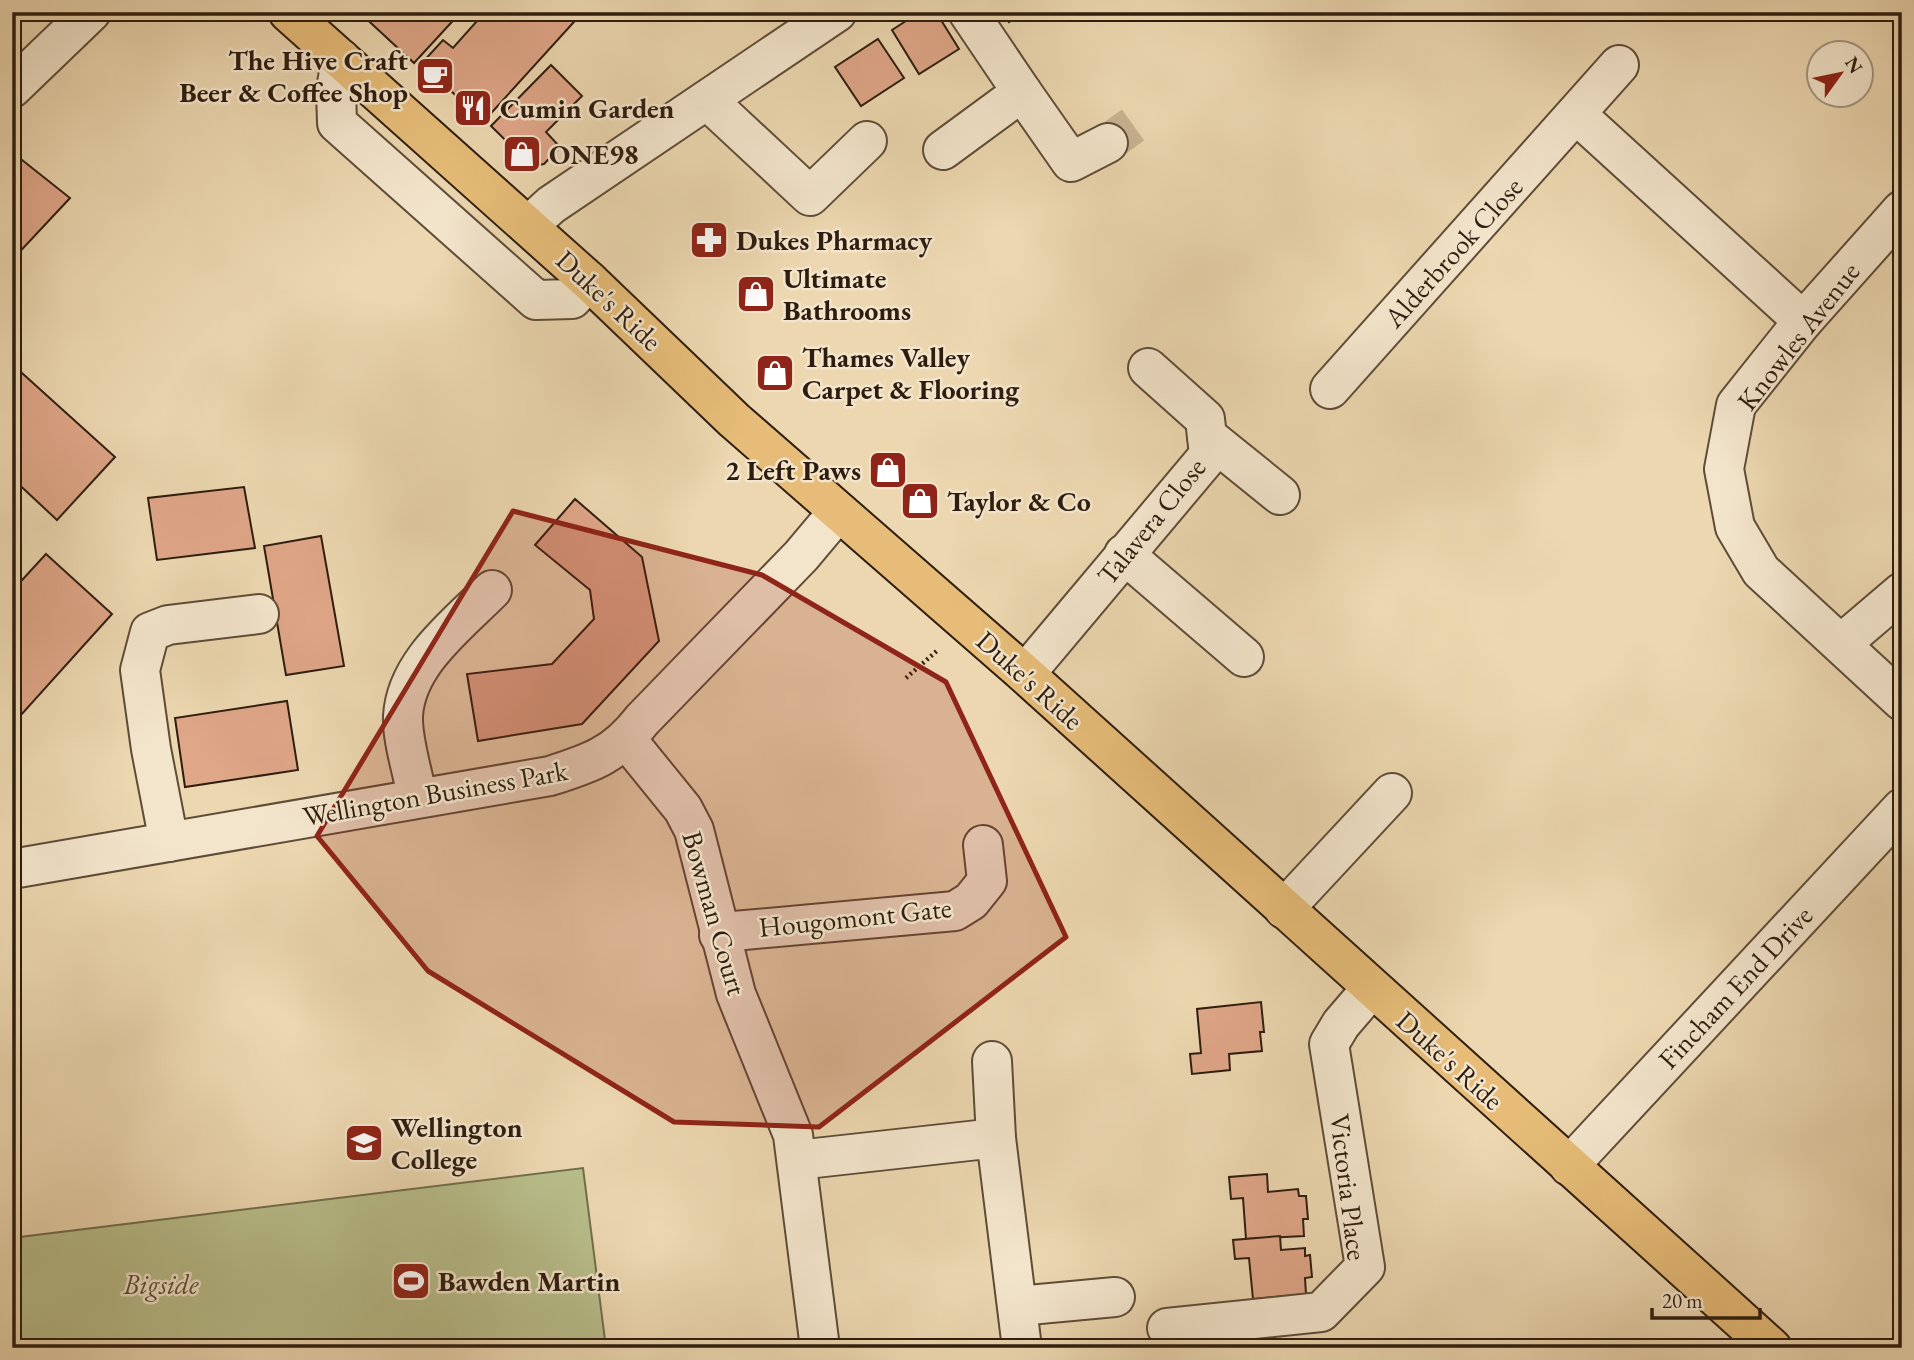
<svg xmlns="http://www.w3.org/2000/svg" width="1914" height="1360" font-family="'EB Garamond',serif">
<rect width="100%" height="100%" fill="#ecd7b0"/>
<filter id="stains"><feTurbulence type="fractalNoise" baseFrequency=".00286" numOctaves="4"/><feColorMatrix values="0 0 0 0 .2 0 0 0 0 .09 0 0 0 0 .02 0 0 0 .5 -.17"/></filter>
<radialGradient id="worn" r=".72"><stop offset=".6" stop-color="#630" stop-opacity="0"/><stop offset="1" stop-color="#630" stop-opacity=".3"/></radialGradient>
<polygon fill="#b8be8b" stroke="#736e4d" stroke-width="2" points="583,1168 606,1348 12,1348 12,1238"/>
<g fill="#dfa688" stroke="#2e1d0f" stroke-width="2">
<polygon points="359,12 461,12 414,63"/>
<polygon points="485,12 583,12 484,121 421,64 443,40 453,48"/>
<polygon points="920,12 936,12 959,49 919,74 892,30"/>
<polygon points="1003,12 1024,12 1009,22"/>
<polygon points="878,39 904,78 861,106 835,67"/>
<polygon points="551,65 582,96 546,132 560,147 544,164 532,166 491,126"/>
<polygon points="12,152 70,198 12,260"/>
<polygon points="12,364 115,457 57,520 12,478"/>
<polygon points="244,487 255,548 157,560 148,498"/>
<polygon points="575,499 642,557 659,641 582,724 478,741 467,674 552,664 594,619 590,590 535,545"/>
<polygon points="321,536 344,666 286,675 264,546"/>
<polygon points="46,554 112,614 12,725 12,591"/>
<polygon points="287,701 298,770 185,787 175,718"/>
<polygon points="1261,1002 1264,1032 1260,1032 1262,1051 1229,1054 1230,1070 1192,1074 1190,1054 1201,1053 1197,1009"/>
<polygon points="1267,1174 1268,1192 1298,1189 1299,1196 1306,1196 1308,1219 1303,1219 1304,1236 1246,1239 1243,1198 1231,1199 1229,1177"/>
<polygon points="1280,1236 1281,1250 1305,1248 1305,1256 1310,1255 1312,1277 1305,1278 1306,1294 1253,1299 1249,1258 1235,1259 1233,1240"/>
</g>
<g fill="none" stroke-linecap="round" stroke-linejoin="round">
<polyline stroke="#c6b290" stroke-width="38" stroke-dasharray="38 19" stroke-linecap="butt" points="1108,143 1133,125"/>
<g stroke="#5e4c37" stroke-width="42">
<g id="minor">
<polyline points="341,59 336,90 337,123 536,300 572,299 589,281"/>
<polyline points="12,88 91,12"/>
<polyline points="1022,92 1071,162 1108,143"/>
<polyline points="707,100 810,196 867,141"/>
<polyline points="1577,115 1803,321"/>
<polyline points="943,150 1022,92 968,12"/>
<polyline points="1902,210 1803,321 1736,405 1724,469 1735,527 1761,571 1902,701"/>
<polyline points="528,226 551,205 837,12"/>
<polyline points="1330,389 1619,65"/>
<polyline points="1207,436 1280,495"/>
<polyline points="1124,554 1244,657"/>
<polyline points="1841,644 1902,592"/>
<polyline points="1025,674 1209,455 1205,419 1148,368"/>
<polyline points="627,740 683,809 694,830 736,994 793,1135 820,1348"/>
<path d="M417,797C413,772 402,741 403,716C406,663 457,625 492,590"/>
<polyline points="169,842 151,749 140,670 150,632 168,625 259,614"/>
<path d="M12,869L550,776C591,763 615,755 642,720L801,556L838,512"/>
<polyline points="1284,909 1392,793"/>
<polyline points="719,935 734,931 955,911 971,901 987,881 983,845"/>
<polyline points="992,1061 996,1138"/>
<polyline points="797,1160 996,1138 1022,1348"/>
<polyline points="1569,1166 1902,808"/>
<polyline points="1018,1306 1115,1297"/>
<polyline points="1167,1328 1321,1312 1365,1267 1329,1044 1341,1024 1371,989"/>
</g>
</g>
<g stroke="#2e1d0f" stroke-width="42">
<polyline id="major" points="288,12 589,281 734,420 1025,674 1772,1348"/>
</g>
<polyline stroke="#2e1d0f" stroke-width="4.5" stroke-dasharray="2 3.5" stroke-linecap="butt" points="906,678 939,649"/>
<use href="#minor" stroke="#f3e5cc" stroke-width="38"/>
<use href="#major" stroke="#e6bc78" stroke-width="38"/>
</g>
<path fill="#8f2418" fill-opacity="0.2" stroke="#8f2418" stroke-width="5" stroke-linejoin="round" d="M513,511L762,575L946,682L1066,937L819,1127L674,1122L428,971L317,836Z"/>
<defs>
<g id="cafe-square" transform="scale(2.0125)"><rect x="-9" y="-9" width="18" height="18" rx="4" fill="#8f2418" stroke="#f3e5cc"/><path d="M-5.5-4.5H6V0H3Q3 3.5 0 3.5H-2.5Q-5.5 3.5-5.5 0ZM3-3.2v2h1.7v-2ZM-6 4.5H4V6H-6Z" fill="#fff"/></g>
<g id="restaurant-square" transform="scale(2.0125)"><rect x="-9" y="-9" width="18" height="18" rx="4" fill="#8f2418" stroke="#f3e5cc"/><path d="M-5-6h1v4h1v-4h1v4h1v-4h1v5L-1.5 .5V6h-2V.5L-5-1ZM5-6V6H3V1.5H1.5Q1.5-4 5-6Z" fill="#fff"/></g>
<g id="shop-square" transform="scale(2.0125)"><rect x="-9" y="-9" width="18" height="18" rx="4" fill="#8f2418" stroke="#f3e5cc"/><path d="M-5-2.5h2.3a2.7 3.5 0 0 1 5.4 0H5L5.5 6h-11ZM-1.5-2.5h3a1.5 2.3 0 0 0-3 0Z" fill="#fff"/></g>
<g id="pharmacy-square" transform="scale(2.0125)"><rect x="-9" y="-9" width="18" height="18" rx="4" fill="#8f2418" stroke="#f3e5cc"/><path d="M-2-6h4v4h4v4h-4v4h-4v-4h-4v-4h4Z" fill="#fff"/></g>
<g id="school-square" transform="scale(2.0125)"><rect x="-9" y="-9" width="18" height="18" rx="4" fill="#8f2418" stroke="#f3e5cc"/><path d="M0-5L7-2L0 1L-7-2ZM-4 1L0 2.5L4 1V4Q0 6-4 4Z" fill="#fff"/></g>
<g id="stadium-square" transform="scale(2.0125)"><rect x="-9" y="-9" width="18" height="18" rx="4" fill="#8f2418" stroke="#f3e5cc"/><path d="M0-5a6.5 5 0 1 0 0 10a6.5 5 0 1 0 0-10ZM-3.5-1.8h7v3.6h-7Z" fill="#fff"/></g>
</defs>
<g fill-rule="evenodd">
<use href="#cafe-square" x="435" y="76"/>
<use href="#restaurant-square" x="473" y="108"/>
<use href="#shop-square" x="522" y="154"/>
<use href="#pharmacy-square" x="709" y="240"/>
<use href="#shop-square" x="756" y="294"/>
<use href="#shop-square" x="775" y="373"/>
<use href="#shop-square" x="888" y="470"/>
<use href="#shop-square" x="920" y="501"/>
<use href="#school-square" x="364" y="1143"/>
<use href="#stadium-square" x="411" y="1281"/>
</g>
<g text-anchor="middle" stroke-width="5" stroke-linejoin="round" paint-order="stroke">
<g font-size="28" font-weight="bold" fill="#2e1d0f" stroke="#f3e5cc" text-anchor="start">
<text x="408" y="70" text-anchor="end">The Hive Craft<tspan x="408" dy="32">Beer &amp; Coffee Shop</tspan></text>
<text x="500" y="118">Cumin Garden</text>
<text x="549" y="164">ONE98</text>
<text x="736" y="250">Dukes Pharmacy</text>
<text x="783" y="288">Ultimate<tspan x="783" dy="32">Bathrooms</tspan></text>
<text x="802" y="367">Thames Valley<tspan x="802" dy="32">Carpet &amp; Flooring</tspan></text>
<text x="861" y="480" text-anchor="end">2 Left Paws</text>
<text x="947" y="511">Taylor &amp; Co</text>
<text x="391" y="1137">Wellington<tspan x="391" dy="32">College</tspan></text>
<text x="438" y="1291">Bawden Martin</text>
</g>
<g font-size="28" fill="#2e1d0f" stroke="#f3e5cc">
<text transform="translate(1453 252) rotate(-48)" y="10">Alderbrook Close</text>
<text transform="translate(609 300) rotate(43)" y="10">Duke's Ride</text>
<text transform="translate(1798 336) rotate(-52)" y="10">Knowles Avenue</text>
<text transform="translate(1151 521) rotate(-51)" y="10">Talavera Close</text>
<text transform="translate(1030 680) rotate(42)" y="10">Duke's Ride</text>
<text transform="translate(435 793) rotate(-10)" y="10">Wellington Business Park</text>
<text transform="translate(715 913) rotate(74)" y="10">Bowman Court</text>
<text transform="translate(855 917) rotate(-6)" y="10">Hougomont Gate</text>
<text transform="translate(1735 987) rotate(-47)" y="10">Fincham End Drive</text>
<text transform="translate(1450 1060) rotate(42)" y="10">Duke's Ride</text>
<text transform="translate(1349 1187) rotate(83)" y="10">Victoria Place</text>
</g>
<g font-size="28" font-style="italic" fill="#574d34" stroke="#f3e5cc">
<text x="161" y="1294">Bigside</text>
</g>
</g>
<rect width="1914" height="1360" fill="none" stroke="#ecd7b0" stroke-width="42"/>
<rect x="14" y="14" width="1886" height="1332" fill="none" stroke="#2e1d0f" stroke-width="3.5"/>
<rect x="21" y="21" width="1872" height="1318" fill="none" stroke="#2e1d0f" stroke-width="2"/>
<g transform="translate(1840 74) rotate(57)"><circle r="33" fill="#f3e5cc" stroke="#a49580" stroke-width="2"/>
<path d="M0-5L12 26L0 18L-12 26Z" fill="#8f2418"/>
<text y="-10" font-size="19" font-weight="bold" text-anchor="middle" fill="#2e1d0f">N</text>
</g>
<path d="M1652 1308v10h108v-10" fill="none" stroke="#2e1d0f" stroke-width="3.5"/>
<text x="1662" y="1308" font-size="21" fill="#2e1d0f" stroke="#f3e5cc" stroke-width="5" paint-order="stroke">20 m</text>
<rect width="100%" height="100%" filter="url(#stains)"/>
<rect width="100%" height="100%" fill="url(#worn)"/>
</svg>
